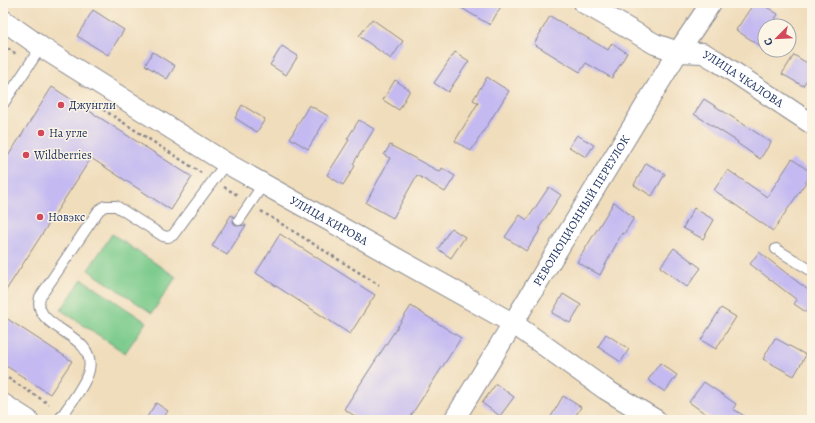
<svg xmlns="http://www.w3.org/2000/svg" width="815" height="423" font-family="Alegreya,serif">
<rect width="100%" height="100%" fill="#fcf5e5"/>
<filter id="ink" filterUnits="userSpaceOnUse"><feTurbulence type="fractalNoise" baseFrequency=".025" numOctaves="2"/><feDisplacementMap in="SourceGraphic" scale="8" xChannelSelector="R" yChannelSelector="G"/><feConvolveMatrix kernelMatrix="1 2 1 2 8 2 1 2 1" color-interpolation-filters="sRGB"/></filter>
<filter id="wash" filterUnits="userSpaceOnUse"><feTurbulence type="fractalNoise" baseFrequency=".012" numOctaves="4" result="noise"/><feDisplacementMap in="SourceGraphic" scale="16" xChannelSelector="R" yChannelSelector="G"/><feGaussianBlur stdDeviation="0.9" result="paint"/><feColorMatrix in="noise" values="0 0 0 0 0 0 0 0 0 0 0 0 0 0 0 0 0 1.4 0 .05"/><feComposite in="paint" operator="in"/></filter>
<g filter="url(#wash)">
<rect width="100%" height="100%" fill="#f0ddbc"/>
<g fill="#7bcb8c" stroke="#4b7d75">
<polygon points="112,234 176,277 152,313 88,270"/>
<polygon points="82,279 146,322 125,353 61,310"/>
</g>
<g id="blocks">
<g fill="#c4baf1">
<polygon points="453,3 503,3 490,25"/>
<polygon points="754,3 760,3 778,14 771,26 765,26 765,35 759,45 736,30"/>
<polygon points="93,10 124,30 108,55 77,36"/>
<polygon points="550,16 608,50 612,43 627,53 612,78 586,63 580,72 534,44"/>
<polygon points="372,19 403,41 391,59 359,36"/>
<polygon points="282,46 298,56 286,75 270,65"/>
<polygon points="153,52 175,66 167,79 145,65"/>
<polygon points="455,52 469,61 448,92 434,83"/>
<polygon points="794,55 812,66 812,71 803,86 782,74"/>
<polygon points="487,77 509,91 471,151 455,141 478,103 473,100"/>
<polygon points="395,80 410,90 399,110 383,100"/>
<polygon points="52,87 192,177 171,210 91,158 3,295 3,164"/>
<polygon points="704,99 771,142 760,159 737,143 738,142 694,114"/>
<polygon points="242,105 265,119 257,132 235,118"/>
<polygon points="309,105 328,116 308,149 290,138"/>
<polygon points="359,120 374,129 353,164 355,166 343,185 327,175 349,140 347,139"/>
<polygon points="577,135 594,145 586,157 569,147"/>
<polygon points="390,145 440,172 442,168 455,176 445,192 417,175 393,218 366,203 390,158 384,155"/>
<polygon points="792,159 812,173 773,231 714,190 728,170 767,197"/>
<polygon points="646,163 665,174 652,196 634,185"/>
<polygon points="549,187 561,195 539,228 541,229 526,251 505,237 520,215 527,220"/>
<polygon points="614,202 634,218 624,234 622,233 600,275 577,262"/>
<polygon points="694,208 714,220 703,239 683,228"/>
<polygon points="231,215 234,217 233,222 236,226 246,225 227,255 212,246"/>
<polygon points="451,228 465,237 451,258 438,249"/>
<polygon points="280,234 375,295 350,334 256,273"/>
<polygon points="674,248 701,268 687,287 660,267"/>
<polygon points="759,252 812,293 812,316 794,304 797,300 750,264"/>
<polygon points="563,294 581,305 570,323 552,313"/>
<polygon points="411,306 461,338 408,420 361,420 344,409"/>
<polygon points="721,308 736,317 716,349 701,340"/>
<polygon points="3,316 72,361 50,394 3,364"/>
<polygon points="606,334 629,349 621,362 598,347"/>
<polygon points="775,338 806,355 794,376 763,359"/>
<polygon points="660,363 677,375 665,392 648,380"/>
<polygon points="704,382 736,404 733,409 751,420 714,420 689,402"/>
<polygon points="496,384 514,397 500,416 482,403"/>
<polygon points="563,396 581,407 573,420 549,420"/>
<polygon points="156,403 168,411 162,420 145,420"/>
</g>
</g>
</g>
<g filter="url(#ink)">
<use href="#blocks" fill-opacity="0" stroke="#86868d" stroke-width="1"/>
<g fill="none" stroke-linecap="round" stroke-linejoin="round">
<g stroke="#86868d" stroke-width="12">
<g id="lane">
<polyline points="3,104 41,47"/>
<polyline points="239,220 264,183"/>
<polyline points="776,249 812,271"/>
<path d="M59,420C68,407 86,384 89,370C97,332 31,330 40,297L99,210L105,206H116L163,236L168,237L173,235L226,163"/>
</g>
</g>
<g stroke="#86868d" stroke-width="22">
<g id="street">
<path id="s1" d="M584,3L655,44L678,52L703,53L717,61L812,124"/>
<path id="s2" d="M3,20L41,47L226,163L514,324L605,389L656,420"/>
<polyline points="3,404 28,420"/>
<path id="s3" d="M454,420L678,52L711,3"/>
</g>
</g>
<g stroke="#86868d" stroke-width="2.5" stroke-dasharray="3 3" stroke-linecap="butt">
<polyline points="3,45 16,54"/>
<polyline points="93,103 203,174"/>
<polyline points="224,187 239,196"/>
<polyline points="261,211 379,285"/>
<polyline points="3,375 49,404"/>
</g>
<use href="#lane" stroke="#fff" stroke-width="10"/>
<use href="#street" stroke="#fff" stroke-width="20"/>
</g>
</g>
<g fill="#d1495b" stroke="#fcf5e5" stroke-width="1.5">
<circle cx="61" cy="105" r="4"/>
<circle cx="41" cy="133" r="4"/>
<circle cx="26" cy="155" r="4"/>
<circle cx="40" cy="217" r="4"/>
</g>
<g text-anchor="middle" stroke-width="3" stroke-linejoin="round" paint-order="stroke">
<g font-size="12" fill="#1b2f5e" stroke="#fcf5e5">
<text dy="4" stroke="none"><textPath href="#s1" startOffset="179">УЛИЦА ЧКАЛОВА</textPath></text>
<text dy="4" stroke="none"><textPath href="#s3" startOffset="245">РЕВОЛЮЦИОННЫЙ ПЕРЕУЛОК</textPath></text>
<text dy="4" stroke="none"><textPath href="#s2" startOffset="383">УЛИЦА КИРОВА</textPath></text>
</g>
<g font-size="12" fill="#1b2f5e" stroke="#fcf5e5" text-anchor="start">
<text x="69" y="109">Джунгли</text>
<text x="49" y="137">На угле</text>
<text x="34" y="159">Wildberries</text>
<text x="48" y="221">Новэкс</text>
</g>
</g>
<rect width="815" height="423" fill="none" stroke="#fcf5e5" stroke-width="16"/>
<g transform="translate(777 38) rotate(246)"><circle r="19" fill="#fcf5e5" stroke="#a2a6af"/>
<path d="M0-3L7 15L0 10L-7 15Z" fill="#d1495b"/>
<text y="-6" font-size="11" font-weight="bold" text-anchor="middle" fill="#1b2f5e">С</text>
</g>
</svg>
